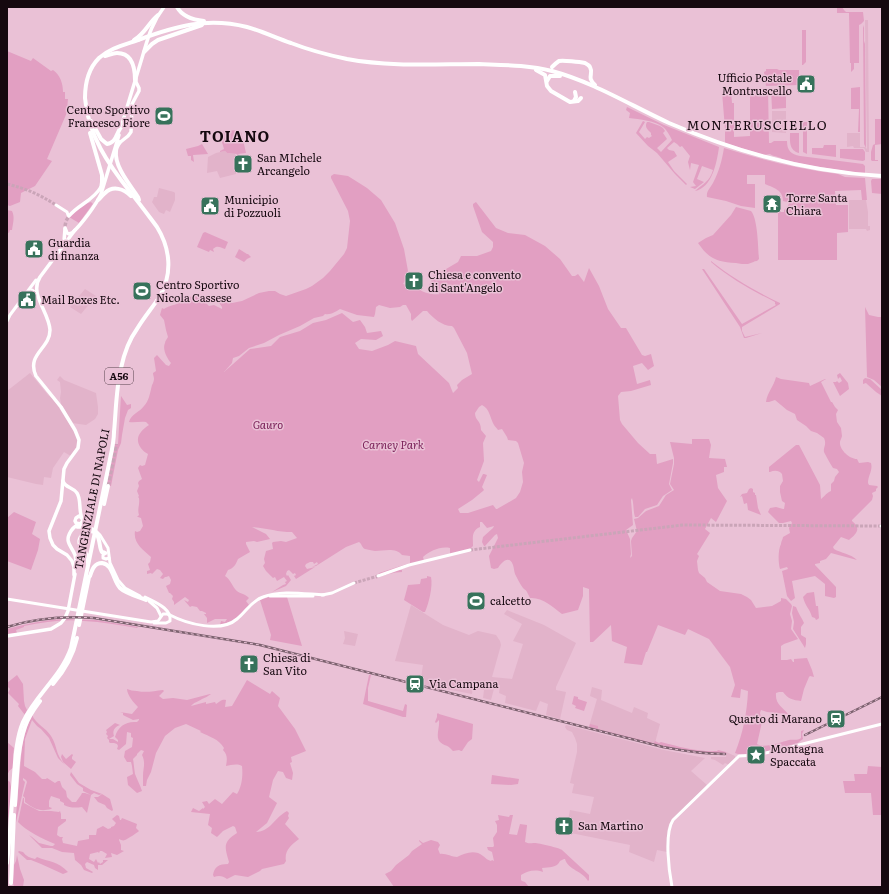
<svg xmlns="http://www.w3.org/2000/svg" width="889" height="894" font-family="Literata,serif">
<rect width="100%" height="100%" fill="#eac1d6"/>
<g fill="#e2b3ca">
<polygon points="865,20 868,20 869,152 866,152 864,148 854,148 853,146 847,147 847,133 860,133 860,147 865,147 867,149"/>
<polygon points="772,111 786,111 786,133 772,132"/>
<polygon points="225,151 227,153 235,154 236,174 220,178 217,171 207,173 208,157 216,153"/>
<polygon points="159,188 174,192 175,193 175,200 170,212 166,210 164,214 159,212 152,202 153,200 154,197 157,197"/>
<polygon points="849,200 866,200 868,212 868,226 870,226 870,230 867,231 866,229 849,229"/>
<polygon points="85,289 96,296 81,314 70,307"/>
<polygon points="30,373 48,395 52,398 56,403 76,435 78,441 77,446 71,456 64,452 53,468 51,478 44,477 43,485 36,484 7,477 7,391"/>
<polygon points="60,376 64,380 96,393 98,407 98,414 95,419 86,425 72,423 61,404 60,398 61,392 60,382 57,380"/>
<polygon points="411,605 443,625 469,635 478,631 496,635 500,641 501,645 492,677 512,679 523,644 513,641 522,624 504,614 507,610 544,625 576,643 556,687 556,690 566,692 560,719 546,715 548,704 540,701 536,711 505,703 506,696 499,693 500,685 495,685 491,700 483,698 484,690 473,688 472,694 420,684 423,665 395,661"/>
<polygon points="344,631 358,634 355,646 343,644 345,638"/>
<polygon points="592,687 602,690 601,700 632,713 634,707 648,713 647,718 660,724 655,743 589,727 597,699 590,696"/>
<polygon points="566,725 664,750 705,758 691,771 707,785 669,824 667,832 667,852 657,850 654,862 629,852 630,845 566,832 570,810 590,814 594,797 572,793 574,784 570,783 577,752 577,744 575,738 572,732 567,730 565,727"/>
<polygon points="726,752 735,756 735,758 729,765 725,763 723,765 715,760 711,759 711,757 726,757"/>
</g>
<g fill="#e29fc2" fill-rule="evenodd">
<polygon points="837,7 842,7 844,10 846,12 863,12 864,21 861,24 859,25 859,63 854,63 854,69 851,72 851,63 850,63 849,13 837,13"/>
<polygon points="864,25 864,41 865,44 866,148 864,144 863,28"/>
<polygon points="802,30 806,30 806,62 803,65 802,65"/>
<path d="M7,51L31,61L33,58L51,71L53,70C60,75 63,83 63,92H65V99H68L67,109L68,110L47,159L52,161L35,186L21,193L20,202L10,206L7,205Z"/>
<polygon points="766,69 777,69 779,70 799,70 799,85 766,86 764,72 766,71"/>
<polygon points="860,87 860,132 858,132 859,109 851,109 851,88"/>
<path d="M725,89L726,91L731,90L732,103H726H734V137L750,136V89H768L769,143H771L774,141H787C787,151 791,154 800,156L863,164L865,166V174L807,165L782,159C779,156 774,157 770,154L764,155L725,143V129L722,92Z"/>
<polygon points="771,89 786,89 786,108 772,109"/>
<path d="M627,107L664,125L719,147C717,162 712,188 695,191C703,184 710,181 713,170L702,166L697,179L704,182L695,189L690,187L696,186L693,182L699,165L691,163L690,170L688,162L690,156L682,146L680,147L677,144L674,142L667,148L669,150L674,151L677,156L668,162L674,171L687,184L686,185L675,174L657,153L648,146L636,133L643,121L645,122L639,132L645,139L647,137L649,138L652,136L651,135V133C648,130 644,127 647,122H649L660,126L663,128L665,131L663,133L667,139L657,148L661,152L672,140C670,136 667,130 663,127C656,121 639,119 629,118L630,113L626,110Z"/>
<polygon points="156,111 172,112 172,122 155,121"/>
<polygon points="875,119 882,119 882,144 875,145 875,160 878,160 878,161 872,161 871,160 871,152 873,145 875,144"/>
<polygon points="803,122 807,122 807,154 803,152"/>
<polygon points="236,130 241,132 242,135 246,153 238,154 242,156 241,159 236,157 237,154 227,153 225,151 220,152 220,151 224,149 219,132"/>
<path d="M790,133H799V153C789,150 790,142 790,133Z"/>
<polygon points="202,144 208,154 193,155 194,162 191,160 191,156 188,156 186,149 198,146"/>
<polygon points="824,145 836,145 836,157 812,154 812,148 823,148"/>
<path d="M724,148C762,160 799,169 838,174L845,177L865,178L867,200H862L861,190L835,191L836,205H848V232L837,233V260H778V213L777,212H784V210L788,206L789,203L787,202L783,201C783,190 774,188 765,184V175H747V184H755V208L741,206L726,201L707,197C706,191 711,187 713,183C719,172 722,160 724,148Z"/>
<polygon points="840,149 863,149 865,152 865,160 863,161 840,158"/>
<path d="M334,174L348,176L367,188L381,200L395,223L404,249L408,271L406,275V279L403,284L417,287C421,293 433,295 440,294L428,288L436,270L441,272L458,262L461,256H477L491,251L493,247V242L482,232L473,206V204L476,202L496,228L508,233L525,235L545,246L560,259L572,276H575L578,274L584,282L589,268L599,286L608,309L621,328H626L642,355L645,356L651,354L654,366L648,370L642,363L633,366L637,384L650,380L651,385L631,391L621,392L618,396L620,420L622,424L638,443L650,454H656L657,464L673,459V463L669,484L672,490L663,496L657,505L645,509L638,517H635C633,511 634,504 632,498L631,500L633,525L626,530L630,539L631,554L630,558L632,556L631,541L632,538L637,531L634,519L638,518L646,511L659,506L666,495L674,490L670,484L674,464V458L670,442L692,444V439H709L711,445L709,458L725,459L727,467H724V472L716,475L718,488L727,501L716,522L711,518L705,529L710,533L697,554L699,556L697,561L698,570L699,573L705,578L707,582L720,591L741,594L747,597L751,600L756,608L772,606L781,601V598L786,599L791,604L792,606L790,614L792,621L791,629L798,639L784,644L781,646V660H787L791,659L793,662H794V659L807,658L812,670L814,677L810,676L809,677L804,689L801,701C793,700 788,699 783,692H779L776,693C775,705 783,707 789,715L787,714L767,712L761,710L760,713L762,722L757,744C764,749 781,742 789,740C793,739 797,741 801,738V731L804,730L802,734L803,739L799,742L798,743C783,747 749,759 735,753C743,733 747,713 748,691L741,689L740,698L731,697L735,685L730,667L709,639L688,629L685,635L658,625L647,652H646L642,665L624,663L627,647L612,641L611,625L593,642H590L589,589L583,587V596L578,610L562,614C553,607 542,597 530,598C529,596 528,594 527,592C526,590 525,590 523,588C520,584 517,578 515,574C514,571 514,568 513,565C509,554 501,563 498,568L494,569L491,568L489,556L498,538L497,534L495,535L485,546H484L482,542L483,537L493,528L494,526L487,528L482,522H480V527C471,531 473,538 473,546L470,549L450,554V548C440,546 430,551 423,557L424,561L398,570H402V572C394,572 383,575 376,579L379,573L410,563V556L402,555C396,547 383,551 375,551C371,550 368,550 365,549C362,548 362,544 359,542L346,547L316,566L312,567L318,564L317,562L314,564L313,562H310L306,564L305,566L307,569L315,567L296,579L294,576L296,575L295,573L293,574L289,570L287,571L286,574L287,576L288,575L291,580L286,586L272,592L283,585L286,584L285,582L287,581L284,577L277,581L275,577L273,578L266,571L263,566L265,563L264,559L266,551L273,549L272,543L273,542L281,541L286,542L297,538L292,532C278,532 266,528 252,527L266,534L270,539L257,542L254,541L246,542V544L250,552L238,559C236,564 234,568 228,570L225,576C230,579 232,585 235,589C238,594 245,593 249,598L246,601L249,605C239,616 235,621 220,625L221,621L225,622L227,619H215L207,623V618L204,614H206V613L202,611H200L197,607L192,606L190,607L184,600L188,602L189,600L185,597L174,605V602L172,599L173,596L170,593H169L166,586L170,584L171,580L169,576L166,577H165L163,579L160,578L163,574L160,570L157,569L152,574L151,573L147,574V571L150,570L148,564L150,562L151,557C143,550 133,543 135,531L137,532L140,531L143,526L141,518L138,517H137L139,515C137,509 140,505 139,498L138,497L139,496L137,491L139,486L138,483L139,481L142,479L138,468L140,465L142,466L145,465L148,454C140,450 134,440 141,432C143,429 146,427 149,425L146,422C140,421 135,423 129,422C131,414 140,412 144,406C149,401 150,393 152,385C153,384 154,380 154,379C154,377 153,375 153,373L156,371L154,358L157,355L166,365L169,366L171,363C167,358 162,349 165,343C165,341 167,339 168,337L166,330L164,320L160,315L162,308L164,309C173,303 180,307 185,295L189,297L196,296L199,298L200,301H204L209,306L214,305L222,309V307L217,300L220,299L228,303H232L242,301L259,293L269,291H275L280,294L286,296L306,289L312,286L323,278L330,271L344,254L347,248L350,221L348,211L331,178V176ZM379,305L390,308L400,307L403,305H406L411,314V319L412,321L423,311H427C433,318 442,326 452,326L454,328L467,353L472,374L462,380L457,385L458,388L453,393L449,383L418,354L416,346L395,341L388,345L372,351L359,349L355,343L361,339L376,340L383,336L381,331L367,333L365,327L360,320L353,322L342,313L326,320L313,323L300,331L280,337L271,346L250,349L224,372L232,363L233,358L239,356L249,348L264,343L279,335L300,326L314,318L323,316L325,314C331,315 335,312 340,309L357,315L374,317L375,314L376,307ZM482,405C490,409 490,418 494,425C495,427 497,428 498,430L502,429L507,437L508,440L516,441L518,443L524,463L522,472L523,482L520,492L516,498L497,509H496L493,505L468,513H460L458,509L472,500L483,491L484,490L482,487L487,475L484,474H483L479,482L477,480L484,461L483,443L486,436L481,430C481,420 475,421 475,413L479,407Z"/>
<polygon points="872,179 882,179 882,194 872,193 871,181"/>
<path d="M91,202L93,204L92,205L79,223L69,217C75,211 83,204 91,202Z"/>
<path d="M736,207L751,211C758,219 758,248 759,259L757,261C754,261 752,263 748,264C745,264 739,264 736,263C717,262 709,259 698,243L706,238L713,235L731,215Z"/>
<path d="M7,210L12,211C15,217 13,223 12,230H10L9,233L7,232Z"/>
<path d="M205,232L228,242L225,249C220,247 217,245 213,249L214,252L210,250L209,252L197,247L203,233Z"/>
<polygon points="239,249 247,254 248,254 251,257 247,259 244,262 235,257"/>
<path d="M711,261C732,278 757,292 780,303V304L742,327V331L745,337L762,333L746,338H744L740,327L702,269H704L742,324L776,305L775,304V302C753,291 731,279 711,262Z"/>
<polygon points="141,283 149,288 143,299 134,294"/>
<polygon points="865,307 869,315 878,317 882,317 882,387 874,380 867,377"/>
<polygon points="840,373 848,383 849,389 840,396 833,382 836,382 837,381 839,383 842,381 840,377 838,379 837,375"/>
<path d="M776,377L781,379L809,383L810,386L825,379H826L821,382L831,402H832L835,407L838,410L836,414L837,422L841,428L842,436C842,437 840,441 840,442C839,449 849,459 857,459L859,463L868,462L871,463C873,471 868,475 868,483L869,485L877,486L878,487L876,489V491L872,493L873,496L872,500L852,520V521C862,529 856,534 849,540L841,537L833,547L834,549C841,553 851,554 857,560L831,553L826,559L820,561V563L815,564V565L836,587V597L834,598L825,596V584L815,576L792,581L795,598L791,601L787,596L782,571L788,569L787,567L780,569C778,562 778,550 781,544C781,541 783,539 783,537L790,533L789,528L792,523L791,521L783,523H779L768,512L770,508L776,507L783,509H784L785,503L782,501L780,492V486L783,481L782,474C779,470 774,470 770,472H769V467L796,445H799L820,485L821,499C824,497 825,494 831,491V484L834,481L835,477L839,472L837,469L833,468C831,465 825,454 824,452C823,447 827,445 824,438L817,433L811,431L806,426L797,420L795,414L787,410L775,400L769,402H766C767,393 774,386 776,377Z"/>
<polygon points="865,378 870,379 882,390 882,396 876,392 867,384 866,383 863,384 863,380"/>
<polygon points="121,396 127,405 131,404 131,408 128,410 125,418 122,435 121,443 118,450 111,486 107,486 115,444 118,444"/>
<polygon points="751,488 753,489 753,492 755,493 755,495 756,495 758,508 761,515 748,510 747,503 744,504 742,496 740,497 742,494 747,493 749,489"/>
<polygon points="14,512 36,522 32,534 40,539 38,550 31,570 7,561 7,518"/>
<path d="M427,576L431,577C433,586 429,603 425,612H423L404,600L408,585L420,584L421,579L427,578Z"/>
<polygon points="471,592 484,595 480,609 468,606"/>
<path d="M814,592L816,606H818L819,618L818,619L816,620L815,618L812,617C810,609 805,606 803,597L807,593Z"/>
<polygon points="269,597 287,597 302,646 270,640 271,635 260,600"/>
<path d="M793,606L796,607C798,613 802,618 804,623L801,627V635L806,638V644L805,648L793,629L794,622L792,613Z"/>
<path d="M63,619L96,620L138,627L137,628C119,625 102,622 84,621C64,619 44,622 24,626V627L16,630L17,633L7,634V629C26,624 44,620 63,619Z"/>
<polygon points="17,675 23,684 24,701 25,706 27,710 25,715 18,706 19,704 8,693 10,689 8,687 7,688 7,683"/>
<polygon points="369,675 371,675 368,688 368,701 403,711 405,704 407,705 406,717 403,717 363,704"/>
<path d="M247,680L270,694L272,691L280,698L278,706L295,729L306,751L291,757L292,762L290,763L293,773L292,780L286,778L283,772L278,771L273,780L269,797L277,803L267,823L256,832C270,832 275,817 287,811L289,813L288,816L289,818L285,824L299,839C291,845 284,851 286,861L284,864L262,869L260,871L248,877L235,875L227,879C223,876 219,875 214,877L213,875C214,867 219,864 228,864L229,862C225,848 222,842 237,833L235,827L233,826L223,831L217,837L211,833L212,828L208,825L210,814L191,812L193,808L199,811L203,808V809L205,807L202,802L207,801L209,804L215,799L222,804L233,792L237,794C242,786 243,776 242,766C237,763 231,765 226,766C227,760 228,755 223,750L224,748C219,739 210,737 200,732L201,731L186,724L175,728L165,736L156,753L151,772L147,780L146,786H143C143,783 143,779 143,776C143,768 146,763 142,755L144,751L141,750L137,754V755L133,759C134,764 134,769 135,774C137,779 140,785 142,791L137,793L128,785L127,777L133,774L132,766L131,762H127L124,757L125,751L132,747L133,738L131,737V733L127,732L126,744L119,750L117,749L118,746L117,744L114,743H110L109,742V740L107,738L108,736L106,734L107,732L106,730L115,723L120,725C115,727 112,730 114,736L109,739H113L118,742V740L115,737C118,726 126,721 137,722L139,720V719L133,720C130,718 126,717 123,715V713L120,712L132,714L138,707C134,703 127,695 127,689C130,690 133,691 137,691C146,693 154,691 163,690L164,691L159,696L163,699L173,698L187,700L210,694H211C208,696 205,698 202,699C198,702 194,702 191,706L206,702V704L215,702L216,704C220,702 221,699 226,700L225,707L232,706Z"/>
<polygon points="574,696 578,697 578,699 587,702 584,711 575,708 576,706 572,704"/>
<path d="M438,713L439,714L473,724L472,739L468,742L462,751H461L459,750L453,751C453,751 449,747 449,747C446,745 443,745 440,742C435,737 440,727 439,720L436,723L435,722L437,717V714Z"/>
<path d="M32,715C36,724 46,728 51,736C58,747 55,755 66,766L58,758L49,738L41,729L37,726L32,720L25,739L24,766L35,772L42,779H46L47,778L55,783L58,781H60L62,787L66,791L67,797L72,802H76L81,795L82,793H85L91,795L83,791V788L77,784L70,775L71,772L79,783L91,790L102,794L99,795L94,793L91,795L87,813L82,807C75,808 70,808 64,805V803L60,801V799L51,796L49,801V807L52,808L51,809C40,812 34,809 25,802V798L23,796L27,782L26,780L23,778V780L25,782L15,827L22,746L26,729Z"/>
<path d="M590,724L598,726V729L654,743L655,741L659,743L661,742C680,747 698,752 717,751L718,750L726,752V753H704L682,750L656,745L589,727Z"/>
<polygon points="7,742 14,748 13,755 14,767 9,771 9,773 7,771"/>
<polygon points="62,754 66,759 72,754 73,755 72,757 72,759 76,762 71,769 63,762 61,757"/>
<polygon points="868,766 882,767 882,815 873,815 871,793 845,793 843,781 855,781 854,774 867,774"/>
<polygon points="492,775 519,779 518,784 511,785 491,784"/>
<polygon points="7,780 10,782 12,791 8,819 7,822 7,804 8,800 7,799"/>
<polygon points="102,794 110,799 113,810 112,811 107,808 105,805 98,802 94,797 98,797"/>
<path d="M24,798V803L39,811H51L59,812L60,811L61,814V819H66V821L58,827L57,835L60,837H63L62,839L63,843L77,846L78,841L89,839V835H96L97,829L103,826L108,829L111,828V827L114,826L116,823L112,819L117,815L119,816L120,820H121L122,818L137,824L136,828L139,831C137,833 127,839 125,840C123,841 121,840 119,839V840L121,845V850L124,851L117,855L111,853L112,857L105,858L107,854L102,851H100L99,853L98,852L90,854L89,859L94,862L96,859L98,863L99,862L100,864L103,862V860H108L102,865H98V870L95,868L94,865L87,862L85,864L86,868L93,872L92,873L84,870L81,865L75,860L74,853L62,852L52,848H42L29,835L32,837L39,843L51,846H53L55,844C43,839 26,831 18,822L23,798Z"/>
<path d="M498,815L509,817L510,815H513L509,834L517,835L520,824L527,825V826L525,842C529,844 530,843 535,843C538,843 560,848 562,850L589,875V880L588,881C583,871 568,870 565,859H564L560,861C557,868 549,867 542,868L543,872C535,869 527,871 521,875V880L522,881L525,882L529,887H394L385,874L391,871L396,865L409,855L412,851L422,844L419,841V840L423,843L431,840L438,842L440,845L438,849L440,854C445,853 452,857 457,857C465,853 475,849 483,856C486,858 487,860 491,861L492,860L494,861L492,852L488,850L487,847H493L494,846L493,838L497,832V825L495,821L499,820Z"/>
<path d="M19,851L23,852C26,856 30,858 35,859L37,857C49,862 58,861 68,872L63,874L41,864L31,860H27L18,852Z"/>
<polygon points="17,855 20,869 24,880 23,887 14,887 13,883 14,865 16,861"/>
</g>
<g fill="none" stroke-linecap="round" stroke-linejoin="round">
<g stroke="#caa5b8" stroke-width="3" stroke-dasharray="3 1.5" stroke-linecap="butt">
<path d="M7,184C27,189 39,194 56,205"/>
<polyline points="470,550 683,525 881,526"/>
<polyline points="354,583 378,576"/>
</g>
<polyline stroke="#caa5b8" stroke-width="3.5" stroke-dasharray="3.5 2" stroke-linecap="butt" points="65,226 66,221 69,216"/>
<polyline stroke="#caa5b8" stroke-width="4" stroke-dasharray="4 2" stroke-linecap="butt" points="108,486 116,444"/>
<g stroke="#fff" stroke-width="3">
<polyline points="56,205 67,212 68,215"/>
<polyline points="32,290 36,293"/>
<polyline points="7,321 10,315 36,280"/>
<polyline points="80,524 95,530 100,535 108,548 110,563 118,580 125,588 140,596"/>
<polyline points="881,526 882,526"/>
<polyline points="106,553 103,555 103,558 106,559 109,558"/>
<polyline points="378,576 409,565 470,550"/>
<polyline points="322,595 332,593 354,583"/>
<polyline points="270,596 313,596"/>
<path d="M145,597C154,602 172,608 170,621L166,623H154"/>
<polyline points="7,599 151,622 158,621 163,614 167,614 169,615"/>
<polyline points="149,601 157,608 161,616"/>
<path d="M170,615C187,624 221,633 237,619C246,612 251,601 263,597C281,590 304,594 324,595"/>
<path d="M672,887C669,871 664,834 673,820L739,756L756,755L779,750L882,724"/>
</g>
<g stroke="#fff" stroke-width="3.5">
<path d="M121,127C128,104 135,81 142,58C148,38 151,24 164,7"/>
<polyline points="118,144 128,136 131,132 132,104 139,91 139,88 136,82 136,78"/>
<path d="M69,216C79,204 93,201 101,187"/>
<path d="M65,228L67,233L69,234L72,233C81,225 96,205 101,194L119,135"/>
<polyline points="63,245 64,241 65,229"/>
<path d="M63,481C65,488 73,487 77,493C81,499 79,508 81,515C81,517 82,519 83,521L80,524L76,523L75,521L76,518L79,516L82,518"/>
<polyline points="77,527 86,527"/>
<path d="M76,567C76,563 76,559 75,555C71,545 64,542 71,531C73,528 75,526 78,525"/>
<path d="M74,575V567L72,561L67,555L57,549L53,545L50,538L49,531L61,501L64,469L67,463L78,448L79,440L75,430L61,407L36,376C26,354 50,349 50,330C49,312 29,294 40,277L75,230"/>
<polyline points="7,636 51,629 61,623 65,618 68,611 75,574"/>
</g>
<g stroke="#fff" stroke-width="4">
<path d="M177,7C182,16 194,20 204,21"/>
<path d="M138,40C176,26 207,17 247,27C262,31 276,38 291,43C309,50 328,55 347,59C390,67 435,64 479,64C503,65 528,65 552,71C593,82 630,105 669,123C736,152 809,172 882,176"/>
<polyline points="144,52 152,44 158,40 202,25"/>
<path d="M552,67C554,65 556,63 559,61C563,60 580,62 585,63C587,64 589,65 590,67C594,74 586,77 595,85"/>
<polyline points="536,70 545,75 547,86 551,91 570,102 578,101 581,98"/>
<polyline points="547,81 550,76 560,76"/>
<polyline points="574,101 576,97 575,92"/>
</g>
<g stroke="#fff" stroke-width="4">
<path d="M134,40C145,34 149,22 158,15"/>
<path d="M105,56C109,55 113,53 117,53C133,53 135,69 135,80"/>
<path d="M91,121L101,139L107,144C117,143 116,132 122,126"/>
<polyline points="90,133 102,175 102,182 101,189"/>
<path d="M120,142C118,145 116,148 116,151C114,166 130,185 138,197L139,200"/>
<path d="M98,200C101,198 102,195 105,193C113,185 124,189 131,196"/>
<polyline points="104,504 108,486"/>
<path d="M88,563C88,559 88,556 86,553C84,550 81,549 80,545C78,540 81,534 87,532C102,527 98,548 102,552C103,552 104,552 105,553"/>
<path d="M90,576C92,570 94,563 102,563C113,564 113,581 120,588C125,593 139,597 146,600"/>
<polyline points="79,625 89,577"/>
<path d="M53,684C65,670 73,656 77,638"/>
<path d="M15,805C17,781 17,749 25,727C28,717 34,709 40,701"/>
<path d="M7,863C10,838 11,813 13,788C15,767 15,741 23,722C36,694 61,677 71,648L110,459C112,450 114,441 114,432C116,411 116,389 121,368C124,354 129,340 137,329C144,317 153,307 160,296C173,273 170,248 157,227C148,215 140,204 131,193C108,164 88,135 85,98C85,83 88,69 99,58C110,48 124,45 138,40"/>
<polyline points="11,883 14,815"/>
</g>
<g stroke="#7c626f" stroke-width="2.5">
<g id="rail">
<path d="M7,627C36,618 64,616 94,618L260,645L663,747C684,751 704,754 725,754"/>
<polyline points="805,735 882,697"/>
</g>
</g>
<use href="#rail" stroke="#eac1d6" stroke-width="1" stroke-dasharray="3" stroke-linecap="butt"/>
</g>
<defs>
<g id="civic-square" transform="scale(1)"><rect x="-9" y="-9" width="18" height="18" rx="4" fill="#37725b" stroke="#eac1d6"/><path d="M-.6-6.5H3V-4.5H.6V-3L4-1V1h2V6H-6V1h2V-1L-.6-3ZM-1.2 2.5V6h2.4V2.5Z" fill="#fff"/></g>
<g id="stadium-square" transform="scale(1)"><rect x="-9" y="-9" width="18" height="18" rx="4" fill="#37725b" stroke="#eac1d6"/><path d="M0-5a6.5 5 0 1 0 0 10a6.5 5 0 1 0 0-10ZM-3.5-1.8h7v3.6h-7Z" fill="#fff"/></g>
<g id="church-square" transform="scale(1)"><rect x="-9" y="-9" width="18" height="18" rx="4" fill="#37725b" stroke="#eac1d6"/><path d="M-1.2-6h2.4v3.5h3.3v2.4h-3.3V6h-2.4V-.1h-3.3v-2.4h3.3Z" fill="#fff"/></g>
<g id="temple-square" transform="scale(1)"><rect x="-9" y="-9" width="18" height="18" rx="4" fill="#37725b" stroke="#eac1d6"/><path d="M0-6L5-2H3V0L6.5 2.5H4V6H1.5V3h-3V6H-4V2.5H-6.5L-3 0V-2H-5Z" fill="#fff"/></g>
<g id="station-square" transform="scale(1)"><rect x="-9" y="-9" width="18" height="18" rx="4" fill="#37725b" stroke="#eac1d6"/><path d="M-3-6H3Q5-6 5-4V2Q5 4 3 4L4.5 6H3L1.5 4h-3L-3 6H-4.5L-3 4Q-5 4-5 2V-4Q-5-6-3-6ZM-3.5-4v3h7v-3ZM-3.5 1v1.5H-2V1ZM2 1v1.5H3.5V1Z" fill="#fff"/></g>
<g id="sight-square" transform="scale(1)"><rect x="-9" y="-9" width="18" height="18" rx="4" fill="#37725b" stroke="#eac1d6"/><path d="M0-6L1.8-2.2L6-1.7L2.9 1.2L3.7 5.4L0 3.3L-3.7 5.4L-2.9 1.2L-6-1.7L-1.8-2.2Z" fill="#fff"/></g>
</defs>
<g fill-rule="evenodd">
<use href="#civic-square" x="806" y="84"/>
<use href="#stadium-square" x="164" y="116"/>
<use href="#church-square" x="243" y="164"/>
<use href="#temple-square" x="772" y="204"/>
<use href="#civic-square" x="210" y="206"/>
<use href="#civic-square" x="34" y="249"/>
<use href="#church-square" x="414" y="281"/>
<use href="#stadium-square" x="142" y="291"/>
<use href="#civic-square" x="27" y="300"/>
<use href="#stadium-square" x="476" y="601"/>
<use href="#church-square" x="249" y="664"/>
<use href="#station-square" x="415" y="684"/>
<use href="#station-square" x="836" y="719"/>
<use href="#sight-square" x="756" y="755"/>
<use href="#church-square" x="564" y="826"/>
</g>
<g text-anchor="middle" stroke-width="3" stroke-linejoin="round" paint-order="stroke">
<rect fill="#eac1d6" stroke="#55404b" stroke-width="1" x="105" y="368" width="28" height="16" rx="3"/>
<g font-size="10" font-weight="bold" fill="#15080f">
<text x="119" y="380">A56</text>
</g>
<g font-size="11" fill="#15080f" stroke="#eac1d6" text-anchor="start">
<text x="792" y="82" text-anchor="end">Ufficio Postale<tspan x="792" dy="13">Montruscello</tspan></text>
<text x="150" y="114" text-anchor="end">Centro Sportivo<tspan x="150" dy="13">Francesco Fiore</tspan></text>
<text x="257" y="162">San MIchele<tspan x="257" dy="13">Arcangelo</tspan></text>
<text x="786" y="202">Torre Santa<tspan x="786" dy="13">Chiara</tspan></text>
<text x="224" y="204">Municipio<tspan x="224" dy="13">di Pozzuoli</tspan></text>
<text x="48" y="247">Guardia<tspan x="48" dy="13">di finanza</tspan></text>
<text x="428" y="279">Chiesa e convento<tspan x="428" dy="13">di Sant'Angelo</tspan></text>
<text x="156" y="289">Centro Sportivo<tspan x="156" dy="13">Nicola Cassese</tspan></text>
<text x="41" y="304">Mail Boxes Etc.</text>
<text x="490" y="605">calcetto</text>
<text x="263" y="662">Chiesa di<tspan x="263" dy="13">San Vito</tspan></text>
<text x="429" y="688">Via Campana</text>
<text x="822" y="723" text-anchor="end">Quarto di Marano</text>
<text x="770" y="753">Montagna<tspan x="770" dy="13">Spaccata</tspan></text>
<text x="578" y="830">San Martino</text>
</g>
<g font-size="11" font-style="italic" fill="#781e56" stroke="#eac1d6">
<text x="268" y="429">Gauro</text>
<text x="393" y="449">Carney Park</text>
</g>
<g font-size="11" fill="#15080f" stroke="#eac1d6">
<text transform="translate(92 499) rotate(-79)" y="4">TANGENZIALE DI NAPOLI</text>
</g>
<g font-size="13" letter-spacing="1" fill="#15080f" stroke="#eac1d6">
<text x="757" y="130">MONTERUSCIELLO</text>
</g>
<g font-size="15" font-weight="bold" letter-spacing="1" fill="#15080f" stroke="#eac1d6">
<text x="235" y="142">TOIANO</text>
</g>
</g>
<rect width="889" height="894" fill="none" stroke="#15080f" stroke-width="16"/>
</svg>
